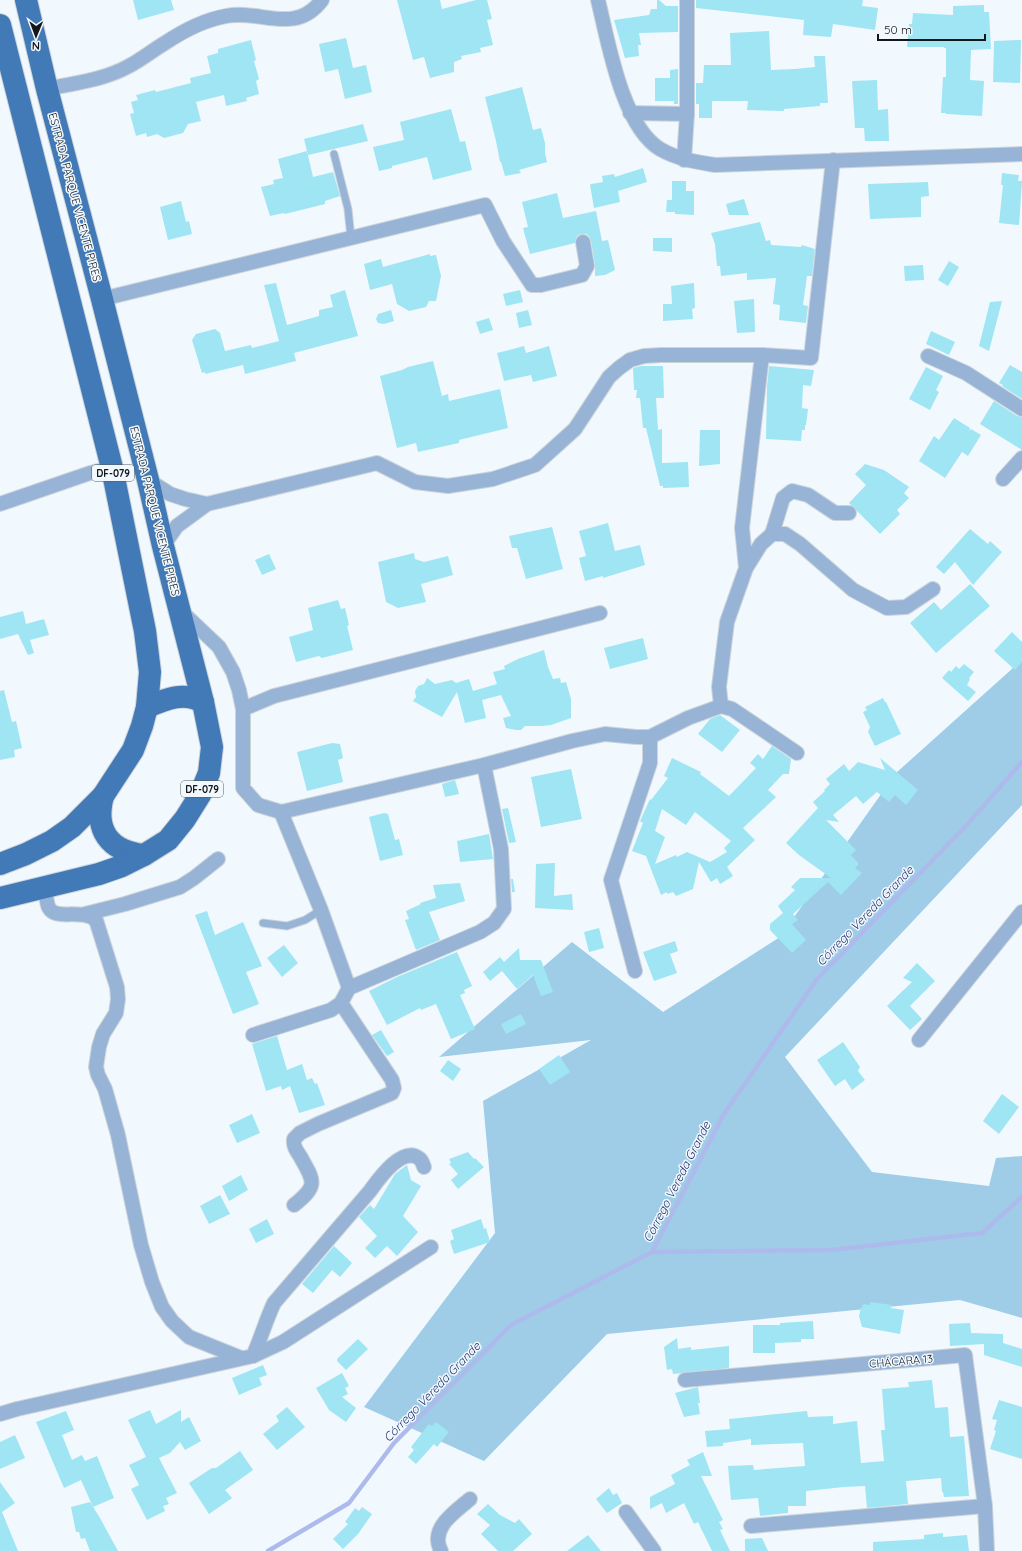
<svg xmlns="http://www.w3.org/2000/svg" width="1022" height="1551" font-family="Quicksand,sans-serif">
<rect width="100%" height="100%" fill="#f1f9fe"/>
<polygon fill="#9fcde7" points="1022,660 1022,805 785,1057 872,1172 989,1186 996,1158 1022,1156 1022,1318 960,1300 607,1334 484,1461 364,1407 495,1233 483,1101 591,1040 439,1057 572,942 663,1012 780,937 896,773"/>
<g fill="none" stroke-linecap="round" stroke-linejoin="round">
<g stroke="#adbaec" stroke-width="4.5">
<polyline points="652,1252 832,1250 982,1233 1022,1197"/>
<polyline points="268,1551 349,1503 394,1443 511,1325 652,1252 724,1114 817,979 964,828 1022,762"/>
</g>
</g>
<g fill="#9fe5f4" fill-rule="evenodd">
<polygon points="133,0 171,0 174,10 138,20"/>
<polygon points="397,0 440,0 442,9 476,0 487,0 492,19 487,20 493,45 480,48 481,52 461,56 462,59 454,62 454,72 430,78 424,57 413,60"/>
<polygon points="657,0 659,0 666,6 678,6 678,32 639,33 641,45 638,45 639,56 625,58 614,20 649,15 651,9 657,9"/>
<polygon points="696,0 863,0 862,6 878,8 875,30 833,24 831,37 803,35 804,20 696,8"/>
<polygon points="984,5 984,12 989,12 991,49 971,50 970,80 984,81 982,116 946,114 946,113 941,113 943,77 946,77 946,48 944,48 944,47 907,47 909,24 912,24 913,13 953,15 953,6"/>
<polygon points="769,31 771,70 795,69 815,67 814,56 825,56 828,103 820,103 820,106 784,109 784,111 747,110 748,101 712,101 712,118 699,118 699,104 696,104 696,83 703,83 704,65 731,65 730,33"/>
<polygon points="346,38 353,68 366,65 372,92 345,99 338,69 325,72 319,44"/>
<polygon points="251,40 256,60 254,61 259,79 256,81 259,94 246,98 247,101 226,106 224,95 196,102 201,121 188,124 183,133 164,138 157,134 147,137 146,133 136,136 130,114 134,113 131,102 138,100 136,95 155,90 156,92 191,83 190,78 211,73 207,56 218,53 218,49"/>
<polygon points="1021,40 1020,83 993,82 994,41"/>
<polygon points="678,69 678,104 674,104 674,101 655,101 655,78 670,78 670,70"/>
<polygon points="877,80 878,110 888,109 889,141 865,141 864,128 855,128 852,81"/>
<polygon points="522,87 533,130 541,128 545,143 545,153 547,162 519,170 521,173 505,176 501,162 500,162 496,141 485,97"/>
<polygon points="451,109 460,142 465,141 472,170 433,180 427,157 392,166 392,168 379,171 373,147 404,140 400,122"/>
<polygon points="363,124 368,141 308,155 304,139"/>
<polygon points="307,151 313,177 333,172 340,196 325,201 325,204 285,214 284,213 270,216 261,187 274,184 273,180 283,178 278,159"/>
<polygon points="643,168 647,182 618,191 620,202 594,208 590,185 591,184 603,182 602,176 614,174 615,177"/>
<polygon points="1002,173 1019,175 1018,181 1022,181 1019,225 999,223 1003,185 1001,185"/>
<polygon points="672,181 686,181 686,191 694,191 694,215 675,214 675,212 666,212 667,200 672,200"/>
<polygon points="928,182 929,196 921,197 921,217 870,219 868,184"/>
<polygon points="557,193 563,218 596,211 602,241 608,240 615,270 605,275 595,276 595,265 591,241 589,236 586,234 581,234 577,236 575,243 530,254 523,228 528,227 522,202"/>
<polygon points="744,199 749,215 729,215 726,204"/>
<polygon points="181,201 186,222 189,221 192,234 168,240 160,207"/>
<polygon points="760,222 766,241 770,240 771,245 801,247 802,245 815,249 812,276 807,276 803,305 808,306 806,323 779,320 780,305 773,304 776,278 747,280 747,273 721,276 720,266 717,266 715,244 711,233"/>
<polygon points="653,238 672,238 672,252 653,251"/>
<polygon points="430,254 430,256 436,255 441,276 436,301 429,301 426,307 409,311 397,304 392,284 370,290 364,264 381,259 383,267"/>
<polygon points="949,261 959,267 948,286 938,280"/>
<polygon points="923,265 924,280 905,281 904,266"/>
<polygon points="276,283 287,325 319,316 319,310 333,307 330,295 345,290 358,336 294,353 296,361 245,374 243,365 205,374 205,372 202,373 192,340 196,334 215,329 220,333 225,351 251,345 252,348 279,341 264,285"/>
<polygon points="694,283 695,308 692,309 693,319 663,321 663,304 672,304 671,286"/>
<polygon points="520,290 523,302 506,306 503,294"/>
<polygon points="754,299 755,332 737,333 734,301"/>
<polygon points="1002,301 989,351 979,346 990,302"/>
<polygon points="391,310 394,321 384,324 378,323 376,319 378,314"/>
<polygon points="528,310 532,325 519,328 516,313"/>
<polygon points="489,318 493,330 480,334 476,322"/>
<polygon points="931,331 955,342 949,355 926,344"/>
<polygon points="524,346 526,353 549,346 557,376 533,382 531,375 504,381 497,353"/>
<polygon points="433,361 442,396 448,394 449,401 500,389 508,428 459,440 459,443 418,452 416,443 397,448 380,376 402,370 408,367"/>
<polygon points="1010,365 1022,372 1022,399 1002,386 1003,385 999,383"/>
<polygon points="641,366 663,366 664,398 656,398 658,430 662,429 662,463 688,462 689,487 663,488 663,486 660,486 646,428 643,428 640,398 636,398 637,390 634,390 633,368"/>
<polygon points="769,366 814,370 811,386 803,385 802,408 808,409 806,425 805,425 805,430 802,430 801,441 766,439 767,387"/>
<polygon points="926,367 943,376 936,390 939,392 930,410 909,399"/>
<polygon points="994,401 1017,416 1022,417 1022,450 980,424"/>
<polygon points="954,418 970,428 969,431 971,429 981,435 968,456 962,452 945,478 919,461 934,436 939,440"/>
<polygon points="700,430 720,430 720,464 699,466"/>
<polygon points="865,464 884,470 909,487 904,493 909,498 897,510 900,514 880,534 849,503 866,485 855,474"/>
<polygon points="608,523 615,551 640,545 645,565 603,578 603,576 585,581 579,558 586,556 579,531"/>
<polygon points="552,527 563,569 526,579 517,548 512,548 509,536"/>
<polygon points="970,529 988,544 990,541 1002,552 973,585 955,562 944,574 936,567"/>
<polygon points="414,553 415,559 424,562 448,556 453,575 421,584 426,602 398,608 386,602 378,562"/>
<polygon points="269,554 276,569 262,575 255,560"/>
<polygon points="970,584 990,606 936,653 910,623 934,602 941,610"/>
<polygon points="338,600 341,609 345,608 349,625 347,626 353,650 322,658 319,656 296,662 289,637 313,630 308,608"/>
<polygon points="23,611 26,624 44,619 49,635 30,640 34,653 28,655 18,634 0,639 0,617"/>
<polygon points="1012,632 1022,642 1022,662 1015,670 994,651"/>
<polygon points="643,638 648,659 610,669 604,648"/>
<polygon points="544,650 548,667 553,679 560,678 561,683 566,682 571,699 571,718 551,725 542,726 525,726 521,730 516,730 506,728 503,718 511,716 501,695 482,700 486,718 465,723 457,692 442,717 413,701 416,697 415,691 418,686 424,684 427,678 435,684 452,680 456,683 469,679 473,691 497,684 493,672 505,669 504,666 518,659"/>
<polygon points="964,664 974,672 969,678 970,679 967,685 976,692 968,701 942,678 949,670 951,672 956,666 959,669"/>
<polygon points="4,690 12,722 16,721 22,748 14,750 15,757 0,760 0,691"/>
<polygon points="883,698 885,702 886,702 901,734 875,746 868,732 870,727 863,712 867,710 865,707"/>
<polygon points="720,715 740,730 722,752 698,734 710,719"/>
<polygon points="332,743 340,744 343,758 338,760 343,782 307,791 297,752"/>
<path d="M772,746L791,759L789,774H783L768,790L776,797L743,828L755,840L727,867L733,876L720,884L717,878L711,882L699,862L693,889L676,896L673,892L667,894V892L661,895L646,856L632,851L643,823L640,821L650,799L651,800L668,778L664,776L672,758L701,772L700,774L729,796L756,768L750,763L758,754L763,759ZM662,809L686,825L695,812L731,841L724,848L727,852L710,862L687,852L677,857L676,855L655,864L665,837L655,831Z"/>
<polygon points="880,758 918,790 906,805 895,795 889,802 877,792 863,804 856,796 833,815 839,822 826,820 856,850 851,855 859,864 855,868 862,873 841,895 828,882 793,914 798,920 792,924 806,940 792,953 770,930 770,924 783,913 778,906 795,890 791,887 800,878 831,878 799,855 786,843 818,808 813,802 825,791 824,790 830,784 826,779 844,764 849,771 858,762 885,770"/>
<polygon points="571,769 582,819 541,827 531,777"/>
<polygon points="455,780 459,794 445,797 442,784"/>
<polygon points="508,808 516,842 509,843 502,809"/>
<polygon points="384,813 388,814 395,840 399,839 403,855 380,861 369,817"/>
<polygon points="489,834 493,859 460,862 457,841"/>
<polygon points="555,863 554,896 572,894 573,910 535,908 536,864"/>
<polygon points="511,879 513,879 515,892 512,892"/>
<polygon points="460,883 465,901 429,912 440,940 416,950 405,920 409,919 406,911 421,904 420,903 436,898 433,885"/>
<polygon points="207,911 215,935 243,922 262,966 246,972 259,1004 233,1014 195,915"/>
<polygon points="599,928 604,948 589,952 584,932"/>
<polygon points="675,941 678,951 670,954 677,973 654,981 643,952"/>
<polygon points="284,945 298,963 282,977 267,958"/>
<polygon points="519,948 520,960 541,960 553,992 541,996 533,975 517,989 502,971 490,981 483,972 500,957 504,962"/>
<polygon points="457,952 472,986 464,990 465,993 460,995 475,1029 451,1039 436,1004 421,1010 420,1008 387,1025 369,991 397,977"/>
<polygon points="917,963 935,981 910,1006 922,1019 910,1030 887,1006 912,982 903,978"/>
<polygon points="521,1014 526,1024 506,1034 501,1024"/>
<polygon points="381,1030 394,1052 387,1056 372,1035"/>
<polygon points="277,1036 287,1070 302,1064 307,1080 312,1078 315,1084 317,1083 325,1105 299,1113 290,1086 282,1090 281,1086 266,1091 252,1044"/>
<polygon points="843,1042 860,1067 858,1071 865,1080 852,1090 845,1079 835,1086 817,1060"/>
<polygon points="559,1055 570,1072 550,1085 539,1069"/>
<polygon points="448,1060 461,1069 453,1081 440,1071"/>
<polygon points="1002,1094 1019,1107 999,1134 983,1121"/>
<polygon points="252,1114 260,1133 237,1143 229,1125"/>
<polygon points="468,1152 474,1159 475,1158 484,1167 458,1189 451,1180 458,1174 449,1164 451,1163 449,1159"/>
<polygon points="407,1165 411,1180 421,1186 403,1216 418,1232 397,1256 387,1246 375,1258 365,1248 377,1236 359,1217 370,1205 374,1209 395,1174"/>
<polygon points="241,1175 248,1190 229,1201 222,1186"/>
<polygon points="220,1195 230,1214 209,1224 200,1206"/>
<polygon points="267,1219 274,1234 256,1243 249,1229"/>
<polygon points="481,1219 484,1229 486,1228 490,1242 454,1254 450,1241 454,1239 451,1230"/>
<polygon points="334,1246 352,1263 340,1277 332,1270 313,1293 302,1284"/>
<polygon points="870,1302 892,1305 891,1308 904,1310 900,1334 862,1327 859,1316 861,1307 862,1308 863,1304 870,1305"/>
<polygon points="813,1321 814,1339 801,1339 801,1342 775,1343 775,1353 753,1353 753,1325 780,1325 780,1323"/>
<polygon points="970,1323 971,1333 1003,1334 1003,1343 1022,1349 1022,1367 984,1355 984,1344 950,1346 949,1324"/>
<polygon points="677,1338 678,1349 691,1347 691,1350 729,1346 729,1368 673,1374 672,1369 667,1370 664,1347"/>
<polygon points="358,1339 368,1349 346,1370 337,1361 337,1359"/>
<polygon points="263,1365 267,1375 259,1378 262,1385 239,1395 232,1378"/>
<polygon points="342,1373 349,1386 345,1388 348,1394 342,1397 356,1408 346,1422 329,1410 316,1388"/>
<polygon points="932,1380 935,1408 948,1407 950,1437 964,1436 969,1496 944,1497 943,1492 942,1492 941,1478 906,1481 908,1504 867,1508 865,1486 844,1487 806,1491 806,1506 788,1506 788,1513 760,1516 758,1498 731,1500 728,1466 753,1465 754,1470 805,1466 803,1443 751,1445 751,1439 723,1443 723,1446 707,1447 705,1431 730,1429 729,1419 807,1411 808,1417 833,1416 833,1424 857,1421 861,1463 884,1461 881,1430 885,1430 882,1389 909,1387 908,1382"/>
<polygon points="698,1387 700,1403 698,1403 700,1414 684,1417 675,1393"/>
<polygon points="999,1400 1022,1407 1022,1459 990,1449 996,1431 994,1430 997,1420 992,1419"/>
<polygon points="287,1407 305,1427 277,1450 263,1434 279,1421 276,1416"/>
<polygon points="150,1410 156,1424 181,1410 181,1422 189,1417 201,1441 185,1450 180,1442 170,1453 159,1458 177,1493 166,1498 169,1504 163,1506 165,1511 147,1520 131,1489 139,1485 129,1465 146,1457 128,1420"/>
<polygon points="66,1411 74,1430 62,1435 72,1460 82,1455 85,1461 97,1456 114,1498 93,1507 81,1480 64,1488 36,1422"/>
<polygon points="436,1422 449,1432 437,1447 434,1444 416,1464 408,1457 414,1450 411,1447 429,1424 432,1426"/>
<polygon points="15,1435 25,1458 0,1469 0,1442"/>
<polygon points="240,1451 253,1470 225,1490 232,1498 209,1514 189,1483 212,1468 216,1468"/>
<polygon points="703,1452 712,1476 701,1476 723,1520 719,1522 723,1529 720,1530 730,1551 712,1551 698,1522 694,1524 684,1503 666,1513 662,1503 650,1509 650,1497 675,1484 671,1475 690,1465 687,1460"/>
<polygon points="0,1482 15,1503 2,1512 18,1551 0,1551"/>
<polygon points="609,1488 613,1495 617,1493 622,1503 607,1513 596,1499"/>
<polygon points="90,1502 100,1518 118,1551 90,1551 85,1538 81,1539 79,1532 76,1532 71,1507"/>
<polygon points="488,1504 500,1515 515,1523 519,1519 532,1534 513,1551 498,1551 481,1534 490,1525 477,1514"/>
<polygon points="362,1507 372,1514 358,1534 343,1549 333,1539 348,1524 345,1522 355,1508 359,1511"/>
<polygon points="943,1533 943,1537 967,1535 969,1551 873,1551 873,1542 924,1539 924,1535"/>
<polygon points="588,1535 601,1551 567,1551"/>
<polygon points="762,1538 768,1551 745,1551 745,1539"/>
</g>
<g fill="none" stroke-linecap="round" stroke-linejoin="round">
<g stroke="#ced5d9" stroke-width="9">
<g id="lane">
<polyline points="334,154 348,209 351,238"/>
<polyline points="263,923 287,926 305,920 321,910"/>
</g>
</g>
<g stroke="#ced5d9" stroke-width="16">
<g id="street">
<path d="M598,0C608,41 622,126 660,149C677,159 696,162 715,165L1022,154"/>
<path d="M47,89C75,83 104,80 129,66C141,60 153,50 165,43C183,31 204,20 226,16C261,9 295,36 322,0"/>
<polyline points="630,113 687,114"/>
<polyline points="684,160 687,114 687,0"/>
<polyline points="102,299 485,205 503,241 532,285 541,285 582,275 587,266 583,242"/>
<polyline points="928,356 966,373 1022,409"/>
<polyline points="1003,479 1022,458"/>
<polyline points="148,480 170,494 185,499 207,504"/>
<polyline points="0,504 90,473 112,468"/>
<polyline points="772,534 783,498 792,491 808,495 835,513 849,513"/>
<polyline points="163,546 177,526 207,504 377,463 415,482 448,486 493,479 535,465 575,429 609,377 619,368 630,360 644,356 661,355 762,355"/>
<polyline points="746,568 761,544 772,534 785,534 800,544 853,590 887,608 906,607 933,589"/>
<polyline points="181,611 219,647 233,672 239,690 243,709 243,788 258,805 281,812 484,765 572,741 605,734 636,737 650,737 688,718 721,706 719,687 727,622 746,568 742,528 762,355 811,358 833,160"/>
<polyline points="721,706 732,709 797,753"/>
<polyline points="243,709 274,696 600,613"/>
<polyline points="281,812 321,910 349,988"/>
<path d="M45,886C46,892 46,903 49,908C56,921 81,908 96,920L117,987L118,999L116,1013L103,1034L99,1047L96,1067L98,1075L105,1089L118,1135L141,1245L152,1282L162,1307L172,1321L189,1337L241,1358"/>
<polyline points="85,914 125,904 180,887 194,878 218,859"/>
<polyline points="635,971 611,880 650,763 650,737"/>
<polyline points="253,1035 331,1010 341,1003 349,988 480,932 494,923 504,909 501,849 484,765"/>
<polyline points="919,1040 1022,912"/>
<path d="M294,1205C319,1185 314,1181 300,1156C296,1150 293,1146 294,1139L300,1133L318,1124L392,1093L394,1088L392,1080L341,1003"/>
<polyline points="253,1356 283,1342 431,1247"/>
<polyline points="685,1380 965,1355 985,1506 987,1551"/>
<path d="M0,1414L17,1409L253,1356C261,1338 266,1320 274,1303L370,1191C378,1180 403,1144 420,1159C422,1161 423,1164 424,1167"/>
<polyline points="626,1512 654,1551"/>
<polyline points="751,1526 985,1506"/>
<path d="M441,1551C429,1528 455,1512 470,1499"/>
</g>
</g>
<g stroke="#ced5d9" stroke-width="24">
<g id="primary">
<polyline points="0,25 112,468 145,631 150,672 147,707 142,726 133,750 103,796 72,827 52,841 26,854 0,864"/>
<path d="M147,707C166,699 184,691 203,702"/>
<path d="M103,796C94,830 109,851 144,855"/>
<polyline points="0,898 99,874 122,866 144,855 168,840 185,819 200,795 209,773 212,747 203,702 163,546 148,480 102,299 47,89 26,0"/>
</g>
</g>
<use href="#lane" stroke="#97b4d7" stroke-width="7"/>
<use href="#street" stroke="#97b4d7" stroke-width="14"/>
<use href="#primary" stroke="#4279b7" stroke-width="22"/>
</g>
<g text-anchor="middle" stroke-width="3" stroke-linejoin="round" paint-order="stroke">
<g fill="#f1f9fe" stroke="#565b5e" stroke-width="1">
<rect x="92" y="465" width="42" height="16" rx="3"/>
<rect x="181" y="781" width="42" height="16" rx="3"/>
</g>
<g font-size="10" font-weight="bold" fill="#141719">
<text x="113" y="477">DF-079</text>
<text x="202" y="793">DF-079</text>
</g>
<g font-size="11" fill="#141719" stroke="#f1f9fe">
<text transform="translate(75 197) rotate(75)" y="4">ESTRADA PARQUE VICENTE PIRES</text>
<text transform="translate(155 511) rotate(76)" y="4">ESTRADA PARQUE VICENTE PIRES</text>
<text transform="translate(901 1361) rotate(-5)" y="4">CHÁCARA 13</text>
</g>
<g font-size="12" font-style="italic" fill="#252e69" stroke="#f1f9fe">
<text transform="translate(865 916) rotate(-46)" y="4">Córrego Vereda Grande</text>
<text transform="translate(677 1182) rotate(-63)" y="4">Córrego Vereda Grande</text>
<text transform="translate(432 1392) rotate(-46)" y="4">Córrego Vereda Grande</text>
</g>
</g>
<g transform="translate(36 36) rotate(181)" stroke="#f1f9fe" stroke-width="3" paint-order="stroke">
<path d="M0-3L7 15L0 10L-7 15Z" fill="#141719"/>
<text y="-6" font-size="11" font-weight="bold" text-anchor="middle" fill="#141719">N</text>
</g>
<path d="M878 34v6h107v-6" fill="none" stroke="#141719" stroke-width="2"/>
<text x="884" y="34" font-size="12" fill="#141719" stroke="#f1f9fe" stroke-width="3" paint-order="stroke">50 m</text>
</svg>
